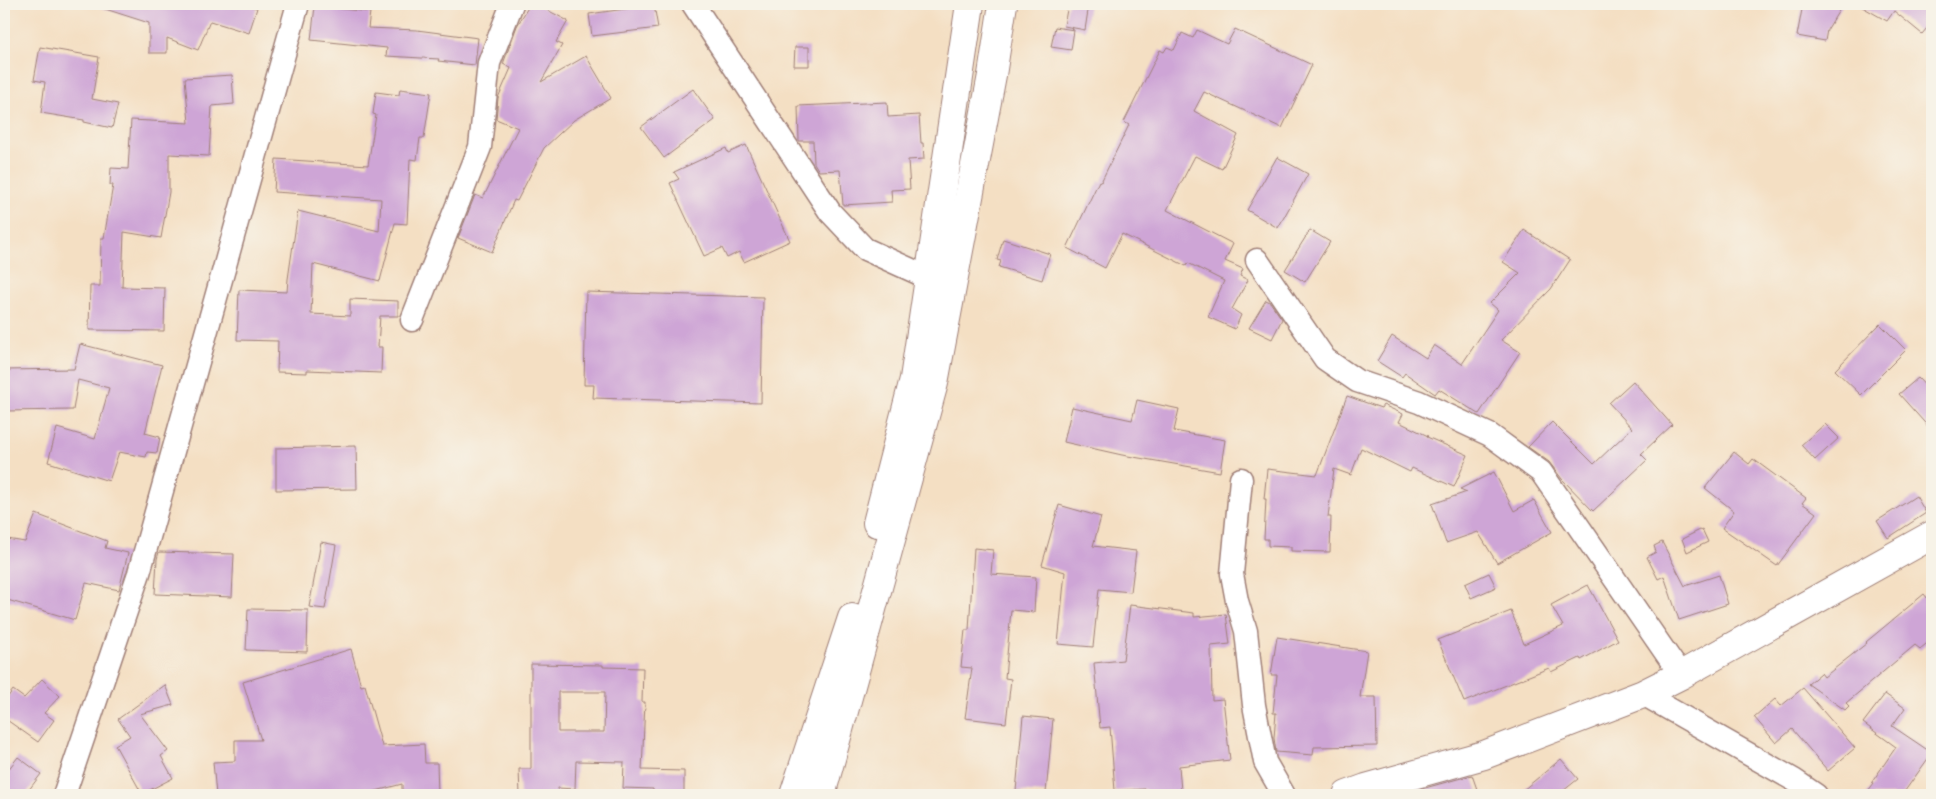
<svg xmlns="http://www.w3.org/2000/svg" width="1936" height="799" font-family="'Libre Bodoni',serif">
<rect width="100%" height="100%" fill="#f7f3e8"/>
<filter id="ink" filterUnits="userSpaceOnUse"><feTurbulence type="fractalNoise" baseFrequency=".02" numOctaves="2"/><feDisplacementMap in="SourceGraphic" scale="10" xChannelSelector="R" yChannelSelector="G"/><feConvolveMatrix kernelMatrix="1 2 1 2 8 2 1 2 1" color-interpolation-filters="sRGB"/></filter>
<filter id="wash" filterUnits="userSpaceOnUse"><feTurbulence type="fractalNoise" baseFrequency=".0096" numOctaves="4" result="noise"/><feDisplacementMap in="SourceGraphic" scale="20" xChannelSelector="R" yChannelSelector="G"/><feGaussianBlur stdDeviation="1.12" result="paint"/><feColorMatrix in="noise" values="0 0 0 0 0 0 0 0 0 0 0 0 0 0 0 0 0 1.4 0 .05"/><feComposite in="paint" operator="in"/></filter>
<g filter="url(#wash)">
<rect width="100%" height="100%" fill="#f4dfc3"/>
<g id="blocks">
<g fill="#cea5d6" fill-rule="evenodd">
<polygon points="100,4 243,4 257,8 249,33 210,21 198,50 167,38 167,53 149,53 149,23 99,7"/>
<polygon points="530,4 536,4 568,21 556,42 562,45 541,82 586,56 611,98 574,120 544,148 517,201 514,200 492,252 458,238 475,195 483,198 518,128 496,119 498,98 511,68 503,64 517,26"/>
<polygon points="1068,4 1089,4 1085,30 1064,26"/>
<polygon points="1803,4 1843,4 1827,30 1825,41 1797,36"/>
<polygon points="1857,4 1932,4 1932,22 1922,34 1894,11 1887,21"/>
<polygon points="654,5 658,28 592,36 589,14"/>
<polygon points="315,6 370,12 368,28 417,30 478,38 475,65 438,61 439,59 386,56 387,48 311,40"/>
<polygon points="1055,27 1074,30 1071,50 1051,47"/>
<polygon points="1235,29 1312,65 1282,128 1204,92 1194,111 1238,135 1222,169 1195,156 1167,210 1233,244 1225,261 1243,269 1240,276 1248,280 1232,309 1241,315 1235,329 1208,317 1224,281 1188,263 1186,266 1122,234 1105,268 1067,248 1099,181 1101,182 1129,125 1124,122 1160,50 1164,52 1167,47 1174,50 1182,33 1193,38 1197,30 1227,44"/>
<polygon points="40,47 99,57 92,99 118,104 112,128 84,122 84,120 41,113 45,82 34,80"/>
<polygon points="795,47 809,47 809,66 794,66"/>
<polygon points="232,75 234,104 212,106 209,156 169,154 169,192 161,238 124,232 122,287 165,288 164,331 89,330 90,286 100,286 101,238 104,238 113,185 110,185 111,168 128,169 131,120 189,123 185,78"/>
<polygon points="400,89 431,93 424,138 420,138 417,160 410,159 407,224 395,223 380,281 313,264 311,314 350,316 350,299 398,301 398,316 380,316 378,347 382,347 381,373 307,370 307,373 277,372 278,341 237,340 239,290 287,292 288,279 298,211 379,231 381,199 274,192 276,159 368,165 376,115 373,114 376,92 399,95"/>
<polygon points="693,89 715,120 664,158 641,127"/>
<polygon points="887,102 888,117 919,115 921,143 923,143 924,159 908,160 910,189 891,190 892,202 843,205 840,170 819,171 814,163 813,141 799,141 798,106"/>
<polygon points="746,145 790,241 744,262 739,252 727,258 722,248 704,256 670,183 679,179 674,172 726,148 728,153"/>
<polygon points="1277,157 1308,174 1278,228 1247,210"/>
<polygon points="1310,230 1330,242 1305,282 1285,270"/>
<polygon points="1524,230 1570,260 1551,289 1501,340 1520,352 1479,414 1439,389 1435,394 1405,373 1402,377 1377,361 1392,336 1426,358 1434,345 1462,364 1498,310 1490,303 1520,273 1503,262"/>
<polygon points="1003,239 1050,254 1042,280 999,267 1001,261 997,260"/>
<polygon points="586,292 763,297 761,403 593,398 594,385 584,385"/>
<polygon points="1266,300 1270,302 1282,319 1272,339 1249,328"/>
<polygon points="1880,324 1906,350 1861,395 1835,370"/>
<polygon points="80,344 162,365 145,433 160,437 157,453 147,452 146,457 119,452 109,481 48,462 57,428 95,439 109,388 78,380 73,410 4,411 4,370 74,369"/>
<polygon points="1918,378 1932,393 1932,431 1899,394"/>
<polygon points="1633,381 1672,425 1641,454 1647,460 1593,511 1562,479 1549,462 1528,447 1552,422 1594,464 1632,428 1609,403"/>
<polygon points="1347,396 1381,408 1383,405 1403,414 1399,422 1428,436 1427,437 1468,455 1454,487 1412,468 1410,472 1361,448 1351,475 1334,469 1328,517 1331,517 1330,552 1291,551 1291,547 1268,546 1268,539 1264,539 1266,499 1264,499 1267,469 1317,475"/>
<polygon points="1137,400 1179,409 1174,431 1225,440 1220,472 1122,455 1064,442 1072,407 1132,420"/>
<polygon points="1825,424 1839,438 1815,460 1801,445"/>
<polygon points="356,446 357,489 276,490 276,448"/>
<polygon points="1734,452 1749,464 1753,459 1806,498 1802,503 1816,513 1777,566 1722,528 1734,511 1705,488"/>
<polygon points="1494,472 1514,511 1534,500 1552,532 1497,563 1478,532 1446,543 1432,504 1467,492 1460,489"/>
<polygon points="1916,496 1926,513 1888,538 1877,521"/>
<polygon points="1059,505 1101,517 1093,546 1136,551 1131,592 1099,589 1093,647 1058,644 1065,572 1042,565"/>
<polygon points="36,514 107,541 105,548 128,553 119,590 86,583 75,620 4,599 4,552 7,539 25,542"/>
<polygon points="1702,529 1708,542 1687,552 1682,539"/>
<polygon points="321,542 336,545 325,609 309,607"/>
<polygon points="1662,542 1685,586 1719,575 1728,604 1679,620 1664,576 1658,579 1647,557 1656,552 1654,546"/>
<polygon points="974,548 993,550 991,574 1036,577 1034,612 1011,610 1005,678 1011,679 1006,723 965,718 972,668 961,667 965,630 969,630"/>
<polygon points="159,552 234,554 232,597 155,594 157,559"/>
<polygon points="1489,573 1496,587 1471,598 1465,584"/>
<polygon points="1588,585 1618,640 1581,660 1580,658 1551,672 1549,668 1464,702 1438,640 1511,611 1524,644 1563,626 1551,605"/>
<polygon points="1924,594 1932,604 1932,639 1920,649 1915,645 1846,703 1849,706 1845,710 1808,684 1821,673 1824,677 1867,643 1866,642"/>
<polygon points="1130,605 1194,613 1194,617 1226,614 1230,644 1211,646 1212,700 1223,699 1230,760 1179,766 1181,791 1145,793 1145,789 1115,791 1110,727 1100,728 1094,663 1123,660"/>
<polygon points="248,609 308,610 307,652 246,650"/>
<polygon points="1277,637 1367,651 1360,697 1376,697 1377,746 1314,747 1313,755 1276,752 1274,738 1276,713 1273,713 1277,675 1271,675"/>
<polygon points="351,649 361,686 365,685 382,746 424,744 425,763 437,763 438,795 402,795 402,784 361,795 216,795 213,762 235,761 235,740 261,740 243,682"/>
<path d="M531,664L603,665V667L643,668L642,702H645L642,770L684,771V795H653V789L623,788L624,762L576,761L575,789L558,788V795H520L519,769H531ZM558,692H605L604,732H558Z"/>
<polygon points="42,679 60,696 44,713 54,720 38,742 4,718 4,702 13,690 24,698"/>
<polygon points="165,685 173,705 140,714 168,751 161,756 173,778 142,794 115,745 130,736 118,719"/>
<polygon points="1803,688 1855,748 1828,771 1792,729 1776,743 1754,717 1775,699 1781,706"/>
<polygon points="1885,694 1905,708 1892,726 1932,753 1902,795 1865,795 1874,783 1872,782 1896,747 1863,723"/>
<polygon points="1023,716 1053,719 1046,793 1016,791"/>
<polygon points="18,757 41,774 25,795 4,795 4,775"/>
<polygon points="1561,759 1578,779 1558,795 1517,795"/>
<polygon points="1472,775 1479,795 1409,795 1408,793 1418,790"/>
</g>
</g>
</g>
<g filter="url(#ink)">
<use href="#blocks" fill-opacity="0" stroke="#9f7f77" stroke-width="1"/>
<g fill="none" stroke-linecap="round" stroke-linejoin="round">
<g stroke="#9f7f77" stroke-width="25">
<g id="minor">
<polyline points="693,4 830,212 865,249 929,278"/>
<polyline points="1257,260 1325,359 1357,381 1419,402 1490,435 1541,472 1681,675"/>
<polyline points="412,320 480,147 489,63 512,4"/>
<polyline points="1241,479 1232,574 1237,601 1246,631 1254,705 1265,762 1284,795"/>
<polyline points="1643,694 1794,780 1816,795"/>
<polyline points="64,795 139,573 298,4"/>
</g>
</g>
<g stroke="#9f7f77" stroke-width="30">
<polyline id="tertiary" points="1347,795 1366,788 1484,755 1643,694 1681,675 1932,535"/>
</g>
<g stroke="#9f7f77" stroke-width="30">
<g id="secondary">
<polyline points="877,523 914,379 970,4"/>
<polyline points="794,795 852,618"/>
<polyline points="821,795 934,383 992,75 1003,4"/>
</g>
</g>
<use href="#minor" stroke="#fff" stroke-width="22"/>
<use href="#tertiary" stroke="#fff" stroke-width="28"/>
<use href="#secondary" stroke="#fff" stroke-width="28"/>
</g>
</g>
<rect width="1936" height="799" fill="none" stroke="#f7f3e8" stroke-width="20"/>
</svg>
